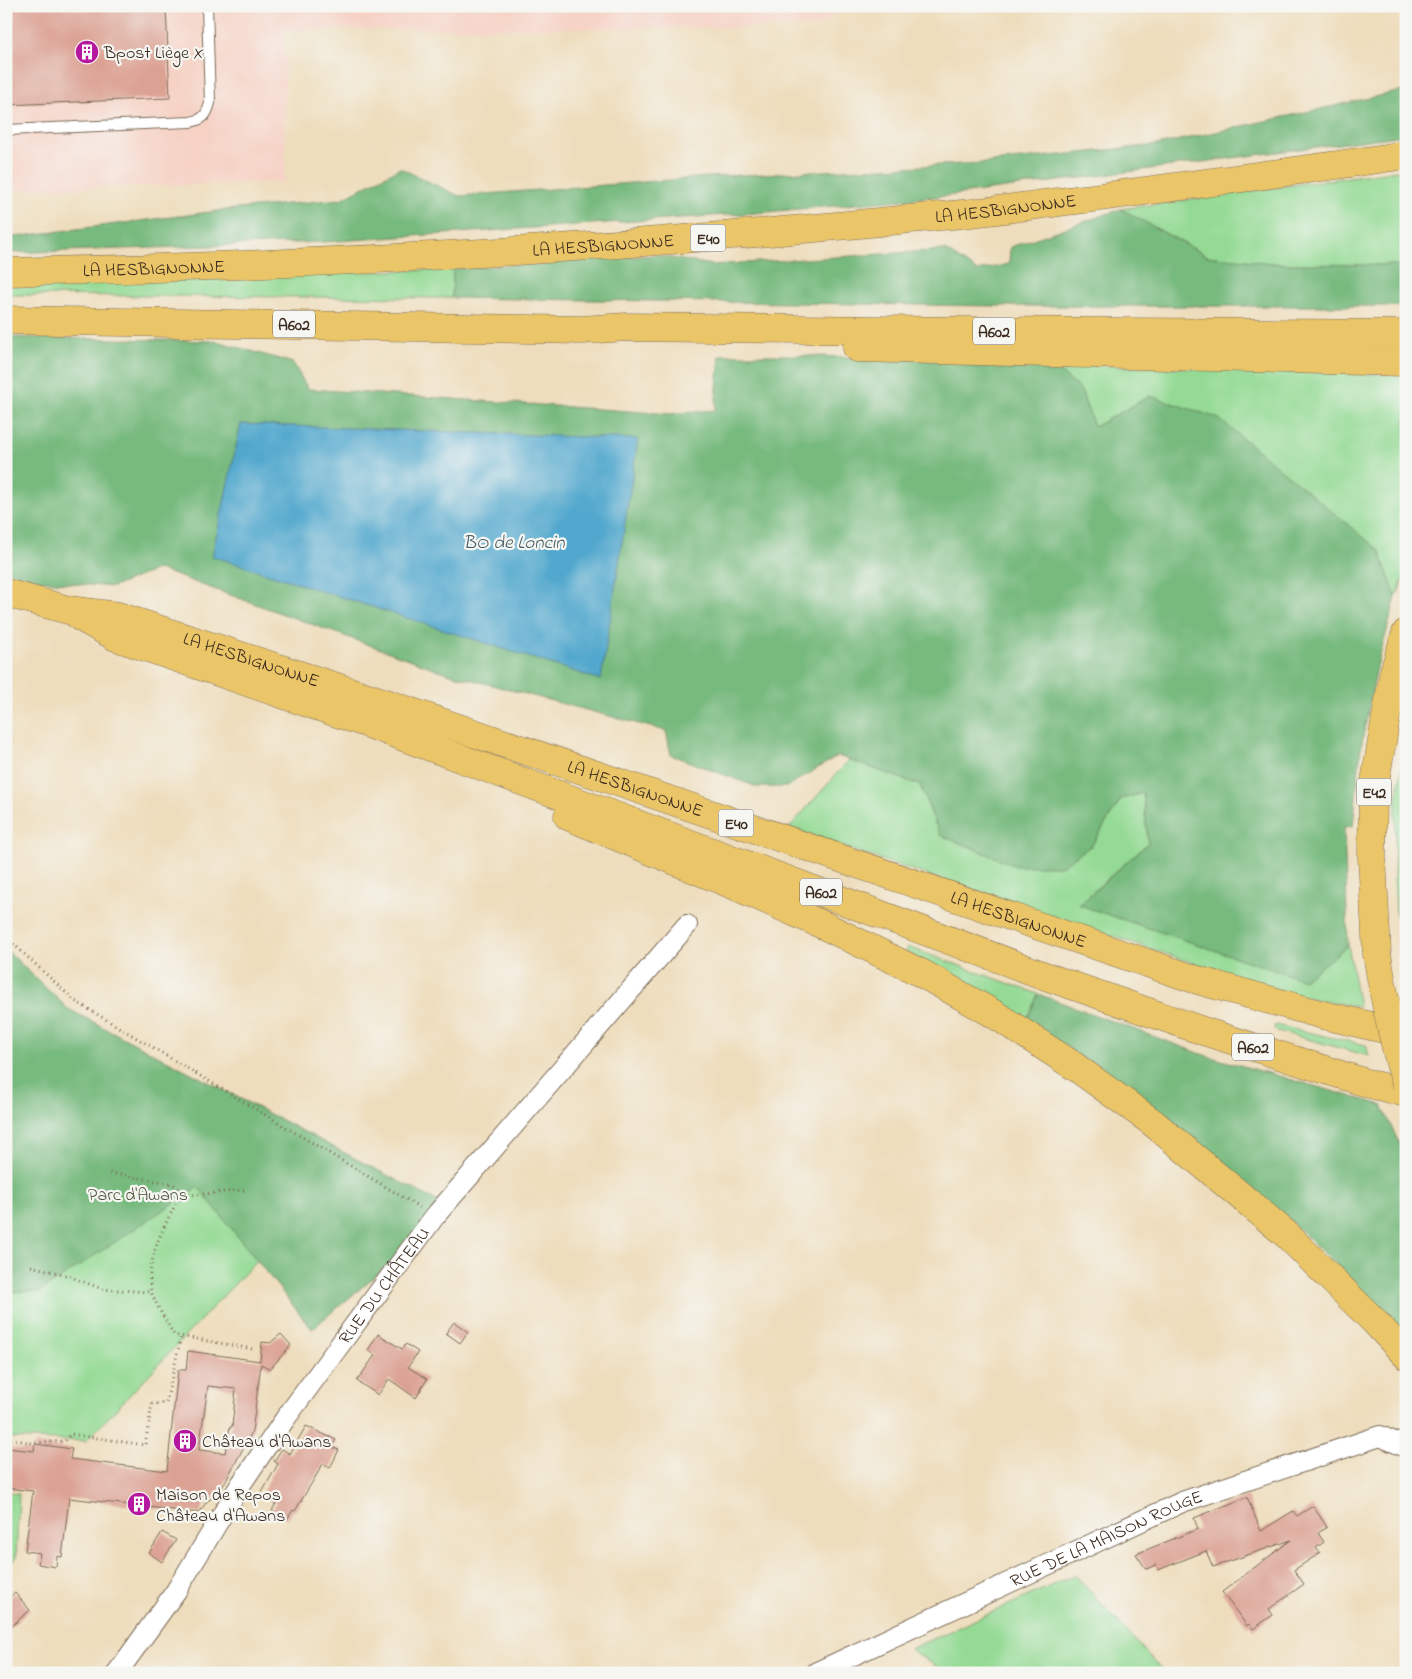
<svg xmlns="http://www.w3.org/2000/svg" width="1412" height="1679" font-family="'Indie Flower',sans-serif">
<rect width="100%" height="100%" fill="#f6f6f2"/>
<filter id="ink" filterUnits="userSpaceOnUse"><feTurbulence type="fractalNoise" baseFrequency=".02" numOctaves="2"/><feDisplacementMap in="SourceGraphic" scale="10" xChannelSelector="R" yChannelSelector="G"/><feConvolveMatrix kernelMatrix="1 2 1 2 8 2 1 2 1" color-interpolation-filters="sRGB"/></filter>
<filter id="wash" filterUnits="userSpaceOnUse"><feTurbulence type="fractalNoise" baseFrequency=".0096" numOctaves="4" result="noise"/><feDisplacementMap in="SourceGraphic" scale="20" xChannelSelector="R" yChannelSelector="G"/><feGaussianBlur stdDeviation="1.12" result="paint"/><feColorMatrix in="noise" values="0 0 0 0 0 0 0 0 0 0 0 0 0 0 0 0 0 1.4 0 .05"/><feComposite in="paint" operator="in"/></filter>
<g filter="url(#wash)">
<rect width="100%" height="100%" fill="#eeddbc"/>
<polygon fill="#f6d2c5" points="6,6 846,6 817,27 285,30 285,182 6,190"/>
<g fill="#94da94" stroke="#688259">
<polygon points="1406,169 1406,263 1394,265 1282,264 1207,256 1121,209"/>
<polygon points="453,269 452,298 6,295 6,283"/>
<polygon points="1052,364 1406,375 1406,573 1396,597 1379,550 1150,396 1094,427 1081,391"/>
<polygon points="1406,739 1406,952 1399,952 1394,878 1396,804"/>
<polygon points="849,760 920,785 940,835 1092,845 1121,799 1143,793 1148,843 1079,904 1304,979 1348,945 1359,1007 1314,999 1251,982 788,829"/>
<polygon points="908,947 1038,994 1027,1020 906,952"/>
<polygon points="6,950 68,1009 354,1158 86,1441 6,1438"/>
<polygon points="1275,1025 1366,1045 1369,1056 1274,1030"/>
<polygon points="6,1492 19,1494 16,1559 6,1563"/>
<polygon points="1075,1575 1165,1673 946,1673 910,1649"/>
</g>
<g fill="#77ba7e" stroke="#59724e">
<polygon points="1406,90 1406,135 945,196 755,213 323,242 6,253 6,238 226,210 341,199 400,168 459,196 724,176 983,163 1157,145"/>
<polygon points="1121,209 1207,256 1282,264 1394,265 1406,263 1406,306 996,306 452,298 453,269 655,255 712,265 945,250 977,271 1009,264 1010,247"/>
<polygon points="6,337 216,341 293,363 308,389 671,414 715,410 720,355 785,355 1052,364 1081,391 1094,427 1150,396 1218,418 1379,550 1396,597 1377,667 1361,747 1353,826 1344,827 1348,945 1304,980 1079,905 1148,843 1143,793 1121,799 1092,845 1061,866 1016,866 940,835 920,785 838,756 786,787 757,787 671,755 666,731 450,674 158,569 113,587 44,581 6,571"/>
<polygon points="6,950 68,1009 454,1210 312,1329 198,1187 41,1291 6,1292"/>
<path d="M1038,994L1207,1056L1382,1105L1406,1159V1336C1352,1281 1298,1225 1238,1175C1171,1119 1099,1070 1027,1020Z"/>
</g>
<polygon fill="#51a7cd" stroke="#466876" points="241,424 638,439 601,680 212,556"/>
<g id="blocks">
<g fill="#dba193" fill-rule="evenodd">
<polygon points="6,6 166,6 170,98 6,105"/>
<polygon points="454,1322 468,1332 460,1343 446,1333"/>
<path d="M281,1334L291,1345L270,1369L261,1364L252,1432L218,1495L207,1501L199,1513L69,1498L62,1557L57,1556L56,1567L38,1564L40,1553L25,1551L33,1491L6,1488V1448L34,1451L35,1444L72,1449L70,1459L167,1471L178,1370H186L188,1351L260,1361L262,1342L270,1343ZM208,1386L236,1389L232,1427H230L225,1453L199,1450Z"/>
<polygon points="378,1334 402,1349 406,1344 418,1352 408,1367 427,1379 416,1398 389,1379 378,1395 357,1381 375,1355 368,1350"/>
<polygon points="306,1426 336,1440 332,1447 339,1450 330,1468 323,1464 295,1511 293,1510 287,1519 272,1511 276,1503 260,1496 278,1464 274,1461 282,1449 290,1454"/>
<polygon points="1247,1497 1261,1531 1293,1511 1297,1516 1313,1506 1327,1527 1318,1533 1324,1542 1316,1548 1320,1553 1294,1570 1304,1584 1269,1609 1273,1615 1253,1629 1249,1624 1247,1626 1222,1592 1291,1540 1213,1567 1206,1551 1158,1570 1156,1565 1146,1569 1136,1554 1198,1529 1194,1518"/>
<polygon points="162,1532 176,1540 162,1562 149,1553"/>
<polygon points="15,1593 30,1610 6,1631 6,1600"/>
</g>
</g>
</g>
<g filter="url(#ink)">
<use href="#blocks" fill-opacity="0" stroke="#7a6955" stroke-width="1"/>
<g fill="none" stroke-linecap="round" stroke-linejoin="round">
<g stroke="#7a6955" stroke-width="12">
<path id="lane" d="M6,130L190,122C203,120 207,115 210,103L207,6"/>
</g>
<g stroke="#7a6955" stroke-width="22">
<g id="street">
<path id="s1" d="M117,1673L176,1591L241,1484L285,1419L435,1216L687,925"/>
<path id="s2" d="M815,1673L1182,1502L1380,1436L1406,1447"/>
</g>
</g>
<g stroke="#7a6955" stroke-width="29">
<g id="highway">
<path id="s3" d="M6,272C322,266 637,247 951,215C995,211 1040,204 1084,199C1191,185 1299,171 1406,155"/>
<polyline points="6,320 582,330 626,327 968,331 1406,334"/>
<polyline points="857,348 1406,362"/>
<path id="s4" d="M6,593L68,610L118,616L377,700L1194,979L1323,1015L1406,1034"/>
<polyline points="80,617 116,637 363,722 1048,977 1206,1032 1370,1084 1406,1093"/>
<polyline points="568,816 733,885 825,926 921,973 994,1014 1074,1066 1152,1122 1286,1234 1374,1321 1406,1355"/>
<polyline points="1377,954 1372,857 1373,793 1394,672 1406,633"/>
</g>
</g>
<g stroke="#7a6955" stroke-width="3" stroke-dasharray="1 4" stroke-linecap="butt">
<polyline points="6,937 75,1001 421,1208"/>
<polyline points="110,1173 173,1184 182,1193"/>
<path d="M244,1190L195,1195L182,1193C167,1221 145,1257 151,1291C154,1302 168,1324 174,1335L253,1349"/>
<polyline points="31,1266 66,1275 102,1289 151,1292"/>
<polyline points="6,1438 32,1443 65,1441 70,1434 145,1445 152,1404 166,1403 181,1337"/>
<polyline points="6,1520 9,1533 6,1550"/>
</g>
<use href="#lane" stroke="#fff" stroke-width="10"/>
<use href="#street" stroke="#fff" stroke-width="20"/>
<use href="#highway" stroke="#ebc669" stroke-width="28"/>
<g stroke="#7a6955" stroke-width="29" stroke-linecap="butt">
<path id="highway-bridge" d="M1377,954C1384,998 1393,1041 1406,1084"/>
</g>
<use href="#highway-bridge" stroke="#ebc669" stroke-width="28"/>
</g>
</g>
<defs>
<g id="building-disc" transform="scale(1.25)"><circle r="9.5" fill="#b5179e" stroke="#f6f6f2"/><path d="M-4-6H4V6H1V3H-1V6H-4ZM-2.5-4.3h1.7v1.8h-1.7ZM.8-4.3h1.7v1.8H.8ZM-2.5-1h1.7V.8h-1.7ZM.8-1h1.7V.8H.8Z" fill="#fff"/></g>
</defs>
<g fill-rule="evenodd">
<use href="#building-disc" x="87" y="52"/>
<use href="#building-disc" x="185" y="1441"/>
<use href="#building-disc" x="139" y="1504"/>
</g>
<g text-anchor="middle" stroke-width="4.5" stroke-linejoin="round" paint-order="stroke">
<g fill="#f6f6f2" stroke="#73675e" stroke-width="1">
<rect x="690.5" y="224.5" width="35" height="27" rx="4"/>
<rect x="273" y="310.5" width="42" height="27" rx="4"/>
<rect x="973" y="317.5" width="42" height="27" rx="4"/>
<rect x="1356.5" y="778.5" width="35" height="27" rx="4"/>
<rect x="718.5" y="809.5" width="35" height="27" rx="4"/>
<rect x="800" y="878.5" width="42" height="27" rx="4"/>
<rect x="1232" y="1033.5" width="42" height="27" rx="4"/>
</g>
<g font-size="16" font-weight="bold" fill="#3b2a1e">
<text x="708" y="244">E40</text>
<text x="294" y="330">A602</text>
<text x="994" y="337">A602</text>
<text x="1374" y="798">E42</text>
<text x="736" y="829">E40</text>
<text x="821" y="898">A602</text>
<text x="1253" y="1053">A602</text>
</g>
<g font-size="18" fill="#3b2a1e" stroke="#f6f6f2" text-anchor="start">
<text x="104" y="58">Bpost Liège X</text>
<text x="202" y="1447">Château d'Awans</text>
<text x="156" y="1500">Maison de Repos<tspan x="156" dy="21">Château d'Awans</tspan></text>
</g>
<g font-size="18" fill="#3b2a1e" stroke="#f6f6f2">
<text dy="6" stroke="none"><textPath href="#s3" startOffset="1002">LA HESBIGNONNE</textPath></text>
<text dy="6" stroke="none"><textPath href="#s3" startOffset="598">LA HESBIGNONNE</textPath></text>
<text dy="6" stroke="none"><textPath href="#s3" startOffset="148">LA HESBIGNONNE</textPath></text>
<text dy="6" stroke="none"><textPath href="#s4" startOffset="255">LA HESBIGNONNE</textPath></text>
<text dy="6" stroke="none"><textPath href="#s4" startOffset="660">LA HESBIGNONNE</textPath></text>
<text dy="6" stroke="none"><textPath href="#s4" startOffset="1065">LA HESBIGNONNE</textPath></text>
<text dy="6" stroke="none"><textPath href="#s1" startOffset="471">RUE DU CHÂTEAU</textPath></text>
<text dy="6" stroke="none"><textPath href="#s2" startOffset="321">RUE DE LA MAISON ROUGE</textPath></text>
</g>
<g font-size="18" fill="#51563c" stroke="#f6f6f2">
<text x="138" y="1200">Parc d'Awans</text>
</g>
<g font-size="19" font-style="italic" fill="#445c64" stroke="#f6f6f2">
<text x="514" y="548">BO de Loncin</text>
</g>
</g>
<rect width="1412" height="1679" fill="none" stroke="#f6f6f2" stroke-width="25"/>
</svg>
